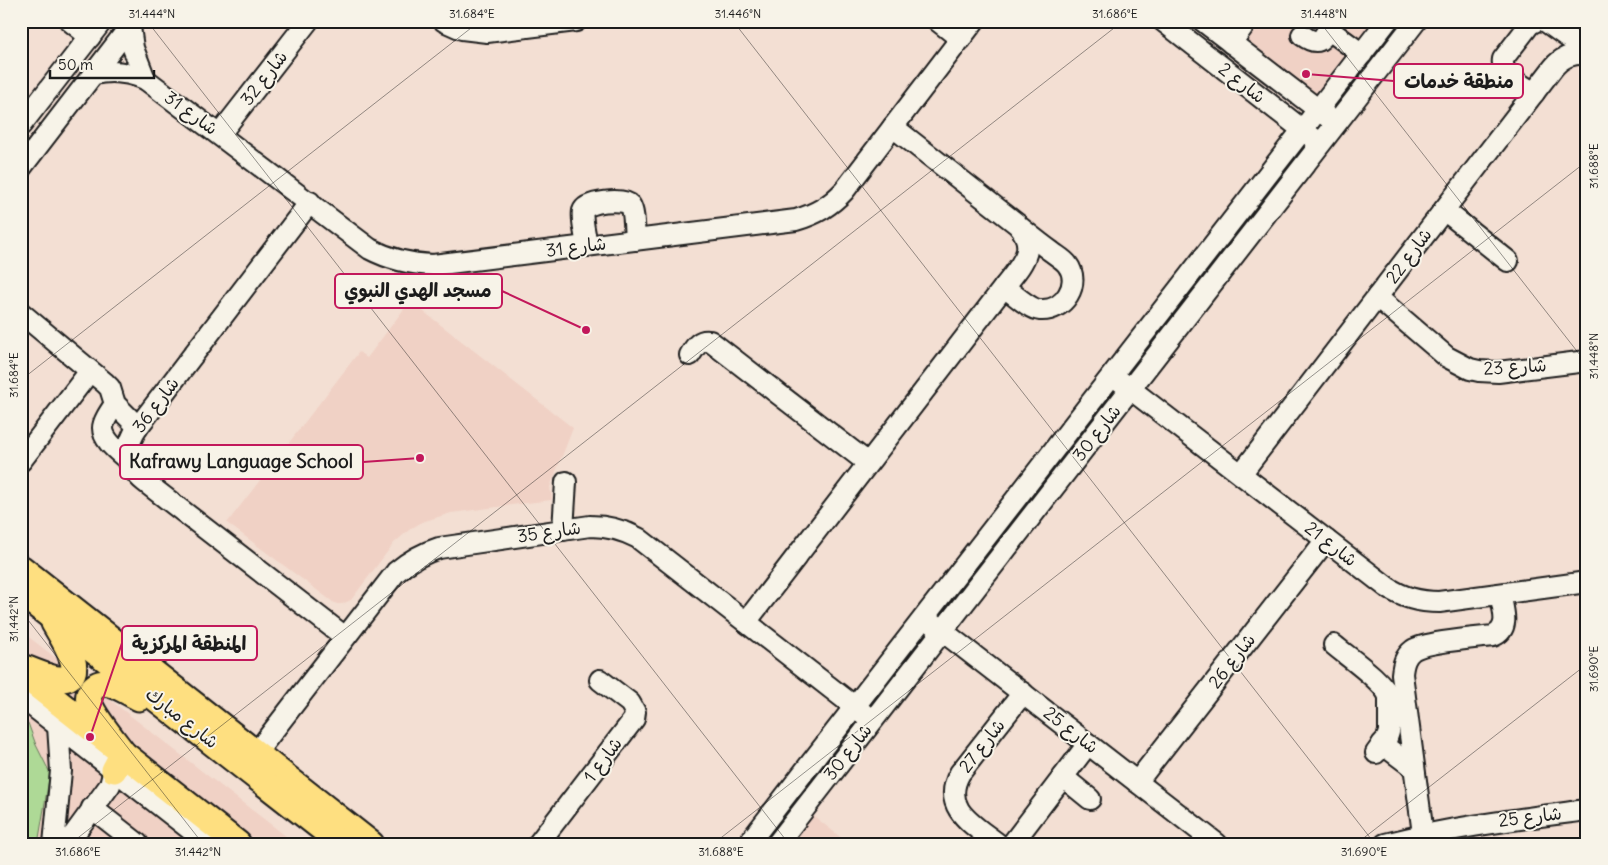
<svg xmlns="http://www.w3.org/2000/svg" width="1608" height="865" font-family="Delius,'Playpen Sans Arabic',sans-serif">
<rect width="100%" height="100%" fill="#f3dfd3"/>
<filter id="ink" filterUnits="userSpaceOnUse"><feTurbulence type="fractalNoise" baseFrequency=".02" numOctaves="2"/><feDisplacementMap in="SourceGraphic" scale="10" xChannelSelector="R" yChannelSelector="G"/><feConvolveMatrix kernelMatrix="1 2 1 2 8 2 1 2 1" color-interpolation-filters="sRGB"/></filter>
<g filter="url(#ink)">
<g fill="#f0d1c5">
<polygon points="1184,21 1401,21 1320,126"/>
<polygon points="410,301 573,428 550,487 552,498 551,500 451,513 422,522 409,530 394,543 351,600 342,604 337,604 333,602 227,523 359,352 367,358"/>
<polygon points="21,631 296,844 21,844"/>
<polygon points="795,801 849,844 762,844"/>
</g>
<polygon fill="#aed996" stroke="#657a59" points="21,718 28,723 36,745 50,773 38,844 21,844"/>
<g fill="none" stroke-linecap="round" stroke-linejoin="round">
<g stroke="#1c1c1c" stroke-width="24">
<g id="minor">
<polyline points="70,21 90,37"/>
<polyline points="444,21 462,29 487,32 576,21"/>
<polyline points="938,21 961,39"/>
<polyline points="1163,21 1313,138"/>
<polyline points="1203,21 1329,118"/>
<polyline points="1545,21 1587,51"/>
<polyline points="130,27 133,48 145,79"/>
<polyline points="1328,29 1362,54"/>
<path d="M1302,35C1321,49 1323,37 1333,21"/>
<polyline points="1231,43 1247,21"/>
<path d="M94,74C112,70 128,72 145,79L370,249C391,260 410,264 433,265L796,220C816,214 830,206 844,191L974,21"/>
<path d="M1534,93C1523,85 1500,75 1503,59L1530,24L1536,21"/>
<polyline points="21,125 102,21"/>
<polyline points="220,134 308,21"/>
<polyline points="21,168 134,21"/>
<path d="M310,202L138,427C124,447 125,466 145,482L345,637"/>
<polyline points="1444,210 1508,261"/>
<path d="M587,246C586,237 581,219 583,211C586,201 624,198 630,205C635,212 634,232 635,240"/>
<path d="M1004,287C1013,293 1029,309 1040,310C1064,312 1082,283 1067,264C1063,259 1057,256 1052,252C1041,244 1031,236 1021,228"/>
<polyline points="1377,297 1447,357 1470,369 1479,371 1498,372 1587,361"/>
<polyline points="21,313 105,383 110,388 115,404 138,427"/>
<path d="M690,355C695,347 699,339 710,341L868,463"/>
<path d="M1120,381L1387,587C1403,598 1419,602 1439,602L1587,582"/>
<path d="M115,404C111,410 103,421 103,428C103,442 121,453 130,462"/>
<polyline points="21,461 90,371"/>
<path d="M1241,474L1553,68C1562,57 1572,53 1587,54"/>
<polyline points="563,530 566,482"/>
<path d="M746,622L1004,287C1020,266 1040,248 1017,224L893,127"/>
<polyline points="932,623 1217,844"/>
<path d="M1334,645C1348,657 1385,682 1389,697V732L1387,738L1376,753"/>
<polyline points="21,697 209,844"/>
<polyline points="1382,744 1414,768"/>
<path d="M256,753L396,572C409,561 423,553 439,548L590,526C608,526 623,530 638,538L864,714"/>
<polyline points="1063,777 1090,799"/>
<polyline points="1137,782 1326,540"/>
<polyline points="92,808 138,844"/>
<path d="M1423,834L1402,674C1403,664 1405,656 1413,650C1425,642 1476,638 1493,636C1511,629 1503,609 1500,594"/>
<polyline points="54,844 61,771 58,726"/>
<polyline points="67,844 110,785 114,770"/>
<polyline points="538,844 634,719 635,712 630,703 600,680"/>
<polyline points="748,844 1387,21"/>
<polyline points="777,844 1416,21"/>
<path d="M998,844C974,825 940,808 960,773L1023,693"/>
<polyline points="1012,844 1088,744"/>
<path d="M1385,844C1451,827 1519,819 1587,810"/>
</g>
</g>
<g stroke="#1c1c1c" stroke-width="29">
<g id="major">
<polyline points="21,568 371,844"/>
<polyline points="21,593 342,844"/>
<path d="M24,668C34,671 52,680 62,679C90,677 60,634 54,623"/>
<polyline points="21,673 238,844"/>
<path d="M114,770L123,753C114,741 95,718 90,705C88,700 88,695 91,691C103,673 126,692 139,698"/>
</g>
</g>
<use href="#minor" stroke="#f7f3e8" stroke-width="20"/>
<use href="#major" stroke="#fedf80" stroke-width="25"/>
</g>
</g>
<path fill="none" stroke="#1c1c1c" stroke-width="1" stroke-opacity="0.45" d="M147,21L789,844M733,21L1375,844M1319,21L1587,364M21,380L480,21M21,611L203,844M70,844L1123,21M713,844L1587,161M1356,844L1587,664"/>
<g text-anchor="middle" stroke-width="4" stroke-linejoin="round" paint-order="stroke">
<g font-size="18" fill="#1c1c1c" stroke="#f7f3e8">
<text transform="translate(264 78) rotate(-52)" y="6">شارع 32</text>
<text transform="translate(1242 83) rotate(38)" y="6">شارع 2</text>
<text transform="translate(191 113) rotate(36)" y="6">شارع 31</text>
<text transform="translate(576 247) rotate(-7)" y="6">شارع 31</text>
<text transform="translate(1409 256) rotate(-53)" y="6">شارع 22</text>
<text transform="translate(1515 367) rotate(-3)" y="6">شارع 23</text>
<text transform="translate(156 405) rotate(-53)" y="6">شارع 36</text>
<text transform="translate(1097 433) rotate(-52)" y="6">شارع 30</text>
<text transform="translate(549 532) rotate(-8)" y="6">شارع 35</text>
<text transform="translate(1331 544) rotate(38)" y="6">شارع 21</text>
<text transform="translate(1232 661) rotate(-52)" y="6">شارع 26</text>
<text transform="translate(182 718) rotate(38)" y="6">شارع مبارك</text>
<text transform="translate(1071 730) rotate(38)" y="6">شارع 25</text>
<text transform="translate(982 746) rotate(-52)" y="6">شارع 27</text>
<text transform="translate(848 752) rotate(-52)" y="6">شارع 30</text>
<text transform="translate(603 760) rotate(-53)" y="6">شارع 1</text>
<text transform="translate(1530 817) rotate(-7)" y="6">شارع 25</text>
</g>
</g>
<path fill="none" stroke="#c2185b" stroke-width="2" d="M1306 74L1394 81M586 330L502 291M420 458L363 462M90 737L122 643"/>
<g fill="#c2185b" stroke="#f7f3e8" stroke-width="2">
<circle cx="1306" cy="74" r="5"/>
<circle cx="586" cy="330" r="5"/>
<circle cx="420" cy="458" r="5"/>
<circle cx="90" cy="737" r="5"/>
</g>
<g fill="#f7f3e8" stroke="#c2185b" stroke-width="2">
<rect x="1394" y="64" width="129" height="34" rx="5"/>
<rect x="335" y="274" width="167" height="34" rx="5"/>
<rect x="120" y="445" width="243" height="34" rx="5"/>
<rect x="122" y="626" width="135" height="34" rx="5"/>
</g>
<g font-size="19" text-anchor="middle" font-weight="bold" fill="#1c1c1c">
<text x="1459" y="88">منطقة خدمات</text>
<text x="418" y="297">مسجد الهدي النبوي</text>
<text x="241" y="468">Kafrawy Language School</text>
<text x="189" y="650">المنطقة المركزية</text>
</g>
<rect width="1608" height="865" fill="none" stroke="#f7f3e8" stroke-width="55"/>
<path d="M50 70v8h104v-8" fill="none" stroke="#1c1c1c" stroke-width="2.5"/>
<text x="58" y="70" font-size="15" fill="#1c1c1c" stroke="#f7f3e8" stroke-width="4" paint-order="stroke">50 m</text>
<rect x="28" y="28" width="1552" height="810" fill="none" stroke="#1c1c1c" stroke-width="2"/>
<g font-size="12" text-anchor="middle" fill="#1c1c1c">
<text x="152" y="18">31.444°N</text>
<text x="472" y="18">31.684°E</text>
<text x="738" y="18">31.446°N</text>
<text x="1115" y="18">31.686°E</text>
<text x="1324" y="18">31.448°N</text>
<text transform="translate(1594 166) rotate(-90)" y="4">31.688°E</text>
<text transform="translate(1594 356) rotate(-90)" y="4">31.448°N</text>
<text transform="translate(14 375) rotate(-90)" y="4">31.684°E</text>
<text transform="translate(14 619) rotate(-90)" y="4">31.442°N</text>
<text transform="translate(1594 669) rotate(-90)" y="4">31.690°E</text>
<text x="78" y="856">31.686°E</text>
<text x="198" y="856">31.442°N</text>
<text x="721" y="856">31.688°E</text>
<text x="1364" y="856">31.690°E</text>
</g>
</svg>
